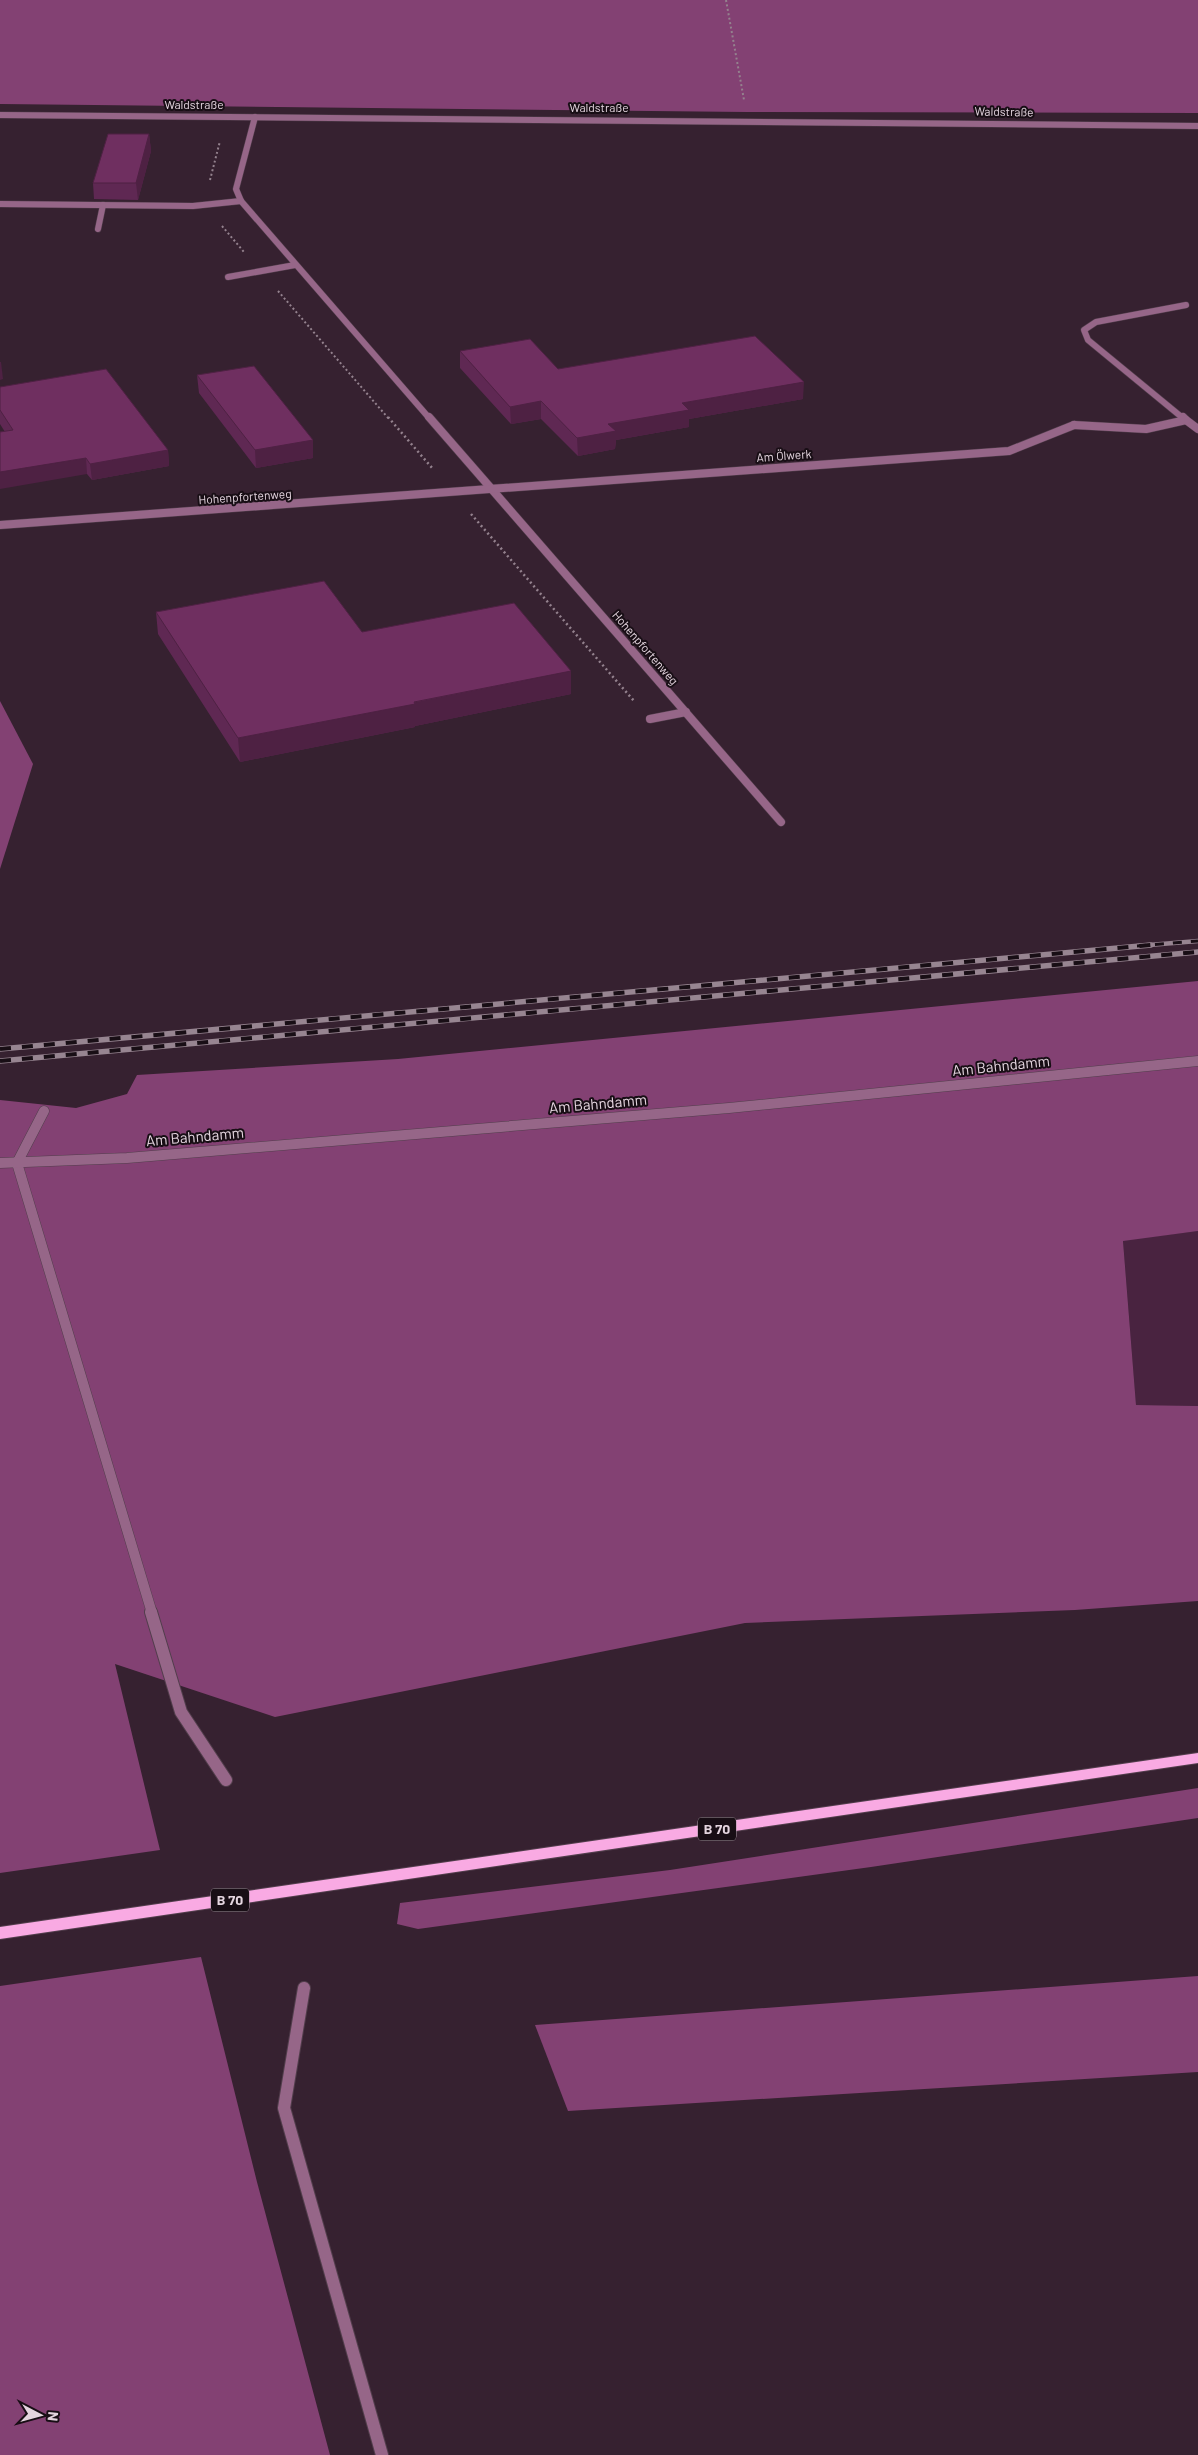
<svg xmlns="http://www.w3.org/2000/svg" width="1198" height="2455" font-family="Barlow,sans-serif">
<rect width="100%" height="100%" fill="#362130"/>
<polygon fill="#492340" points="1198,1231 1198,1406 1136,1405 1123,1240"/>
<g fill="#834173">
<polygon points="0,0 1198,0 1198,113 746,112 0,104"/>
<polygon points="0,701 33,764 0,869"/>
<polygon points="1198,981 1198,1231 1123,1241 1136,1405 1198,1406 1198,1601 1075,1610 745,1623 275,1717 115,1664 160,1850 0,1873 0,1100 76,1108 127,1094 137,1075 398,1059"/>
<polygon points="1198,1788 1198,1818 871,1867 418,1929 397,1924 400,1903 670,1870"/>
<polygon points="201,1957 257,2182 330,2455 0,2455 0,1986"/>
<polygon points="1198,1976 1198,2072 568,2111 535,2025"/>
</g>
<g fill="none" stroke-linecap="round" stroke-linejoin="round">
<g stroke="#523e4c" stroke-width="7">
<g id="service-far1">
<polyline points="0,204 193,206 241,201"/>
<polyline points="98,229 103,205"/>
<polyline points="228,277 295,265"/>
<polyline points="1184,419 1088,340 1084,330 1096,322 1186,305"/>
</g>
</g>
<g stroke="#523e4c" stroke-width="9">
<g id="service">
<polyline points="1186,420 1198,429"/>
<polyline points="1074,425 1146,429 1186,420 1183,417"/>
<polyline points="650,719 686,712"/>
</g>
</g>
<g stroke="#523e4c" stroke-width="7">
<polyline id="minor-far3" points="255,117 236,189 241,201 430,419"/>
</g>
<g stroke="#523e4c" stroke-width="9">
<g id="minor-far2">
<polyline points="429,417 781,822"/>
<polyline points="0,525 1009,451 1074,425"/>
</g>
</g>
<g stroke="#523e4c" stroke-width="11">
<g id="minor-far1">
<polyline points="44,1111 17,1163 152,1613"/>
<polyline points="0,1163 127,1158 729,1108 1198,1061"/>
</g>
</g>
<g stroke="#523e4c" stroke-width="14">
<g id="minor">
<polyline points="151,1612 181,1712 226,1780"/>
<polyline points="304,1988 284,2108 382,2455"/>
</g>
</g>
<g stroke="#523e4c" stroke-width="7">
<polyline id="tertiary" points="0,115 1198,126"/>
</g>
<g stroke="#523e4c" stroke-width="2">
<polygon id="primary" points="1198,1753 1198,1763 0,1939 0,1927"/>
</g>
<g stroke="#94828e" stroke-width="2" stroke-dasharray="2 2.5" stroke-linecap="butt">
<polyline points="726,0 744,100"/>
<polyline points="210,180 220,141"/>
<polyline points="222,226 244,252"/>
<polyline points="278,291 389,419"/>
</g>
<g stroke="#94828e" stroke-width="2.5" stroke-dasharray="2 3" stroke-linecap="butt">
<polyline points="388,417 433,469"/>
<polyline points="471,514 634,701"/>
</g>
<use href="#service-far1" stroke="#966688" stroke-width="6"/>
<use href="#service" stroke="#966688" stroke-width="8"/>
<use href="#minor-far3" stroke="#966688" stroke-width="6"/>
<use href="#minor-far2" stroke="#966688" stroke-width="8"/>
<use href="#minor-far1" stroke="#966688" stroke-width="10"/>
<use href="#minor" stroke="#966688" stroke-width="12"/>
<use href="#tertiary" stroke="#966688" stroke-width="6"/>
<use href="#primary" fill="#f9aae3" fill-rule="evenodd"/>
<g stroke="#978591" stroke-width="4.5">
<polyline id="rail-far1" points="1137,946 1198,941"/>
</g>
<g stroke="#978591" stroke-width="5.5">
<g id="rail">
<polyline points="0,1049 1151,945"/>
<polyline points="0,1061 1198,952"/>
</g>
</g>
<use href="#rail-far1" stroke="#180e15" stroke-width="3" stroke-dasharray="9" stroke-linecap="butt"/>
<use href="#rail" stroke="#180e15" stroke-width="4" stroke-dasharray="11" stroke-linecap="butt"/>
</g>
<g fill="#5f2853">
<polygon points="149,134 151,151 138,200 94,199 93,183"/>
<polygon points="460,351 558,369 803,399 689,419 689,427 616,440 615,449 578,456 541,419 511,424 460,368"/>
<polygon points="197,375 313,440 313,458 256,468 199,393"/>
<polygon points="0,387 168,450 169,466 92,480 87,474 5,432 0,424"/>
<polygon points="156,612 362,632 571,694 415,726 415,727 240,762 158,634"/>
</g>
<g fill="#4e2143">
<polygon points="149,134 151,151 138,200 136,183"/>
<polygon points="0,362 1,362 3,379 0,380"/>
<polygon points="804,382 803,399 689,419 689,427 616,440 615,449 578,456 577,438 608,424 682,403"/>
<polygon points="541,401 541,419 511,424 510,407"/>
<polygon points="313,440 313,458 256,468 255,450"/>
<polygon points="168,450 169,466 92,480 90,464"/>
<polygon points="86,458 87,474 0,489 0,472"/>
<polygon points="571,671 571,694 415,726 415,727 240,762 238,738"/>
</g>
<g fill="#6f2f60" stroke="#4e2143">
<polygon points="108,134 149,134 136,183 93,183"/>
<polygon points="755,336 804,382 682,403 689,410 608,424 616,431 577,438 541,401 510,407 460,351 530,339 558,369"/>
<polygon points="254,366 313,440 255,450 197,375"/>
<polygon points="106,369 168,450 90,464 86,458 0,472 0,432 13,430 0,410 0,387"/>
<polygon points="324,581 362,632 514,603 571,671 414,702 415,704 238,738 156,612"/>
</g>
<g text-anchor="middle" stroke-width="4" stroke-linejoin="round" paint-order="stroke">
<g font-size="12" fill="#e4d5df" stroke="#180e15">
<text x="194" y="109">Waldstraße</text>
<text x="599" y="112">Waldstraße</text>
<text transform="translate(1004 112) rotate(1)" y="4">Waldstraße</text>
<text transform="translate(784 456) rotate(-4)" y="4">Am Ölwerk</text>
<text transform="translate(245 497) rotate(-4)" y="4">Hohenpfortenweg</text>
<text transform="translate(645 648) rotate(49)" y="4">Hohenpfortenweg</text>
</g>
<g fill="#180e15" stroke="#a799a2" stroke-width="1">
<rect x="698" y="1817.5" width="38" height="23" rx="4"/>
<rect x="211" y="1888.5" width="38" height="23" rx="4"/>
</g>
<g font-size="14" font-weight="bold" fill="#e4d5df">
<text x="717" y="1834">B 70</text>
<text x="230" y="1905">B 70</text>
</g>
<g font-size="15" fill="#e4d5df" stroke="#180e15">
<text transform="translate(1001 1066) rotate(-6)" y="5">Am Bahndamm</text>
<text transform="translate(598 1104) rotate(-5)" y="5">Am Bahndamm</text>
<text transform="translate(195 1137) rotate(-5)" y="5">Am Bahndamm</text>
</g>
</g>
<g transform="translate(40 2415) rotate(96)" stroke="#180e15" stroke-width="4" paint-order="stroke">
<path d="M0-4L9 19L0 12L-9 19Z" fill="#e4d5df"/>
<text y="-8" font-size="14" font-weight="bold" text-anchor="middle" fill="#e4d5df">N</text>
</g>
</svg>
